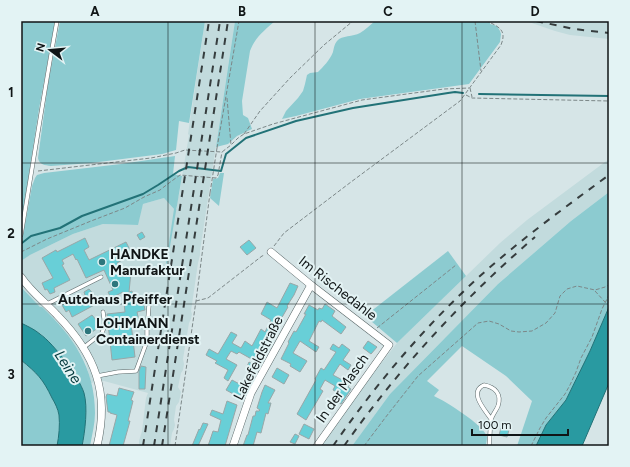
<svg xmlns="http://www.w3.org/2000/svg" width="630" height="467" font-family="Figtree,sans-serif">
<rect width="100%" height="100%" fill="#d6e5e7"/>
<g fill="#c2dbdd">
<polygon points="205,21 235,21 200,251 200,255 198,263 191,311 192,314 191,319 189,323 183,359 184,364 183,370 181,373 178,387 181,392 179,402 176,406 174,420 175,425 174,429 172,433 170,446 139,446 139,441 142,431 146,398 148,393 104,381 91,383 86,363 79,351 63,329 52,316 40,307 21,287 21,261 30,255 73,234 103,224 137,225 143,204 164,198 174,209 177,209 177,200 179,195 189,135 188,134"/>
<polygon points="526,21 609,21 609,39 570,35 555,31"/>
<polygon points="609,159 609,192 571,221 498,284 390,394 352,446 321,446 359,392 397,343 500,243 527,220"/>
</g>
<g fill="#8ccbd0">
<polygon points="21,21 55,21 39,109 21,225"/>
<path d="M60,21H205L189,123L179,121L176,150L162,154L91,163L51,166C45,165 39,165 38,158L48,84Z"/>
<path d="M235,21H275C265,30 255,37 250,51L242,101L243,115L248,118L252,129L237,136L228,144L216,147Z"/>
<path d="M375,21H490V24L497,26L500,31L501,34L500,42L469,84L360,99L296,116L282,119L286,111L298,98L303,91L305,84L307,75L310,73L318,72C323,67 330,60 333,52C334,48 334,45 337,41C342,35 353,37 360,33C365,30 370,25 375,21Z"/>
<polygon points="175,156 173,174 182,176 167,264 166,263 174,209 164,198 143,204 138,225 103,224 73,234 30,255 21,261 22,241 32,186 35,178 37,175 44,173 121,164"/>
<polygon points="220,173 224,173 219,206 210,198 213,179 218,178"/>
<path d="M609,192V307L590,351L566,400L546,425L536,446H517L532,401L506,376L462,346L427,381L439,390L434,396C445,401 484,425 487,437C487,439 486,443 486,446H352L390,394L498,284L571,221Z"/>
<polygon points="448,251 466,276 397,343 365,316"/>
<path d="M21,287L40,307H42C73,336 95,368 95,413C95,424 92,435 90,446H82L84,434L86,414L84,394L79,383L41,334L21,323Z"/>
<path d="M21,360C37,373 43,379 52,398C55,403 58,409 59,415C60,425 59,436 57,446H21Z"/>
</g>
<g fill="#299aa1" stroke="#227277">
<polygon points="609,307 609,383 582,446 536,446 546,425 566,400 590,351"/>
<path d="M21,323C27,326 34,329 40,334C54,344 79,377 84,393C88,407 85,432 82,446H57C59,436 60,425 59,415C58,409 55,403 52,398C43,379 37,373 21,360Z"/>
</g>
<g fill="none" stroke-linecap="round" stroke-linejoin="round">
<g stroke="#227277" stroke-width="2">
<polyline points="479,94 609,96"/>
<polyline points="22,243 31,236 60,228 82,216 143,194 158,185 179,171 188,167 221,171 226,154 246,138 296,121 353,108 448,93 455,92 463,93"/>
</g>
</g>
<g fill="#68cfd7" stroke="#98a7a8">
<polygon points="142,232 145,237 140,240 137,235"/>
<polygon points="85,238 89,247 84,250 89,260 126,242 130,250 122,254 124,259 117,263 123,276 131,272 129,292 132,291 135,302 143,300 145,310 137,312 139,321 131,323 135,357 112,360 107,314 125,312 123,292 111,298 108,292 113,290 104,270 86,278 77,259 76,260 73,254 62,260 64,264 62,265 70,280 54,288 55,292 50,294 47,289 45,290 42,283 53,278 42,258 56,250 57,252"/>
<polygon points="249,240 256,248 247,255 240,247"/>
<polygon points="290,283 298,286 294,295 287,306 288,307 266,345 265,344 255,361 239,352 237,354 231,351 226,359 237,365 228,381 224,378 228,370 215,363 217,361 206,355 209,349 218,354 231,332 237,335 232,343 241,348 245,341 252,346 261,329 265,332 271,320 261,314 267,302 277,308"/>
<polygon points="89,289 100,302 72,317 69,310 66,312 62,305 73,300 74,302 85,295 84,292"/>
<polygon points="325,304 335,311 332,316 346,327 341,334 322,320 321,322 319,321 309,341 319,347 316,352 300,341 293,353 307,361 300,372 290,366 291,364 281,359 289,343 288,342 294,331 296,332 306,314 304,314 309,305 318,310 319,308 322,309"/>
<polygon points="92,315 101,326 86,336 78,324"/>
<polygon points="368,341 377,347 371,354 363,348"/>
<polygon points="333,344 339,348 342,344 350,350 343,360 351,365 348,370 340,364 333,375 350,384 348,387 351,389 341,404 335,401 340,394 333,390 335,386 325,380 320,389 323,391 306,420 297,414 316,380 315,379 321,368 324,370 336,352 330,349"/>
<polygon points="249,362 254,365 251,371 246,369"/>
<polygon points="141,366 146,367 145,389 139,389 139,371"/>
<polygon points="277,368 289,375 284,384 272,377"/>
<polygon points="232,380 245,387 239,397 226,390"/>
<polygon points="265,385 275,390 268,403 271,403 268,414 266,413 261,433 257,432 253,446 243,446 247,435 248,435 253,416 255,416 256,411 259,411 260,410 257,408 262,392"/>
<polygon points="119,388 134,392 131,400 133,401 128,421 130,421 123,446 109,446 117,415 110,413 110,412 108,412 106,397 107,394 117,396"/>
<polygon points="227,401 237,405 225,446 208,446 213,431 218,432 221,420 210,415 212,410 223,414"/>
<polygon points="203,423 208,424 198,446 192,446 199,429 200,430"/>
<polygon points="304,424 314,429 309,439 299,434"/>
<polygon points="501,428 509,430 507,437 499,435"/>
<polygon points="295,434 299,436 295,444 290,442"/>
</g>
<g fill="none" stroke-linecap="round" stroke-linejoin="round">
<g stroke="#586667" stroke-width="4.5">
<g id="lane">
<path d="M21,235C33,164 44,92 57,21"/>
<polyline points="47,304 101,277"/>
<polyline points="83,348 102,333 105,325 103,312"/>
<polyline points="97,376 118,372 136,371 147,341 147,330 149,305"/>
<path d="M489,446C490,438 490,428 491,420C492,415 496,411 498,406C502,394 495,387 484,385C468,392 485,410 491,419"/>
</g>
</g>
<g stroke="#586667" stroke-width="8">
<g id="street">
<polyline points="271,252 311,285 389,345 317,446"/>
<path d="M21,277C31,292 45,302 57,315C95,354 110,392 97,446"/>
<polyline points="233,446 251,393 311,285"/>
</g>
</g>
<g stroke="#7c8788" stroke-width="1" stroke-dasharray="4 2" stroke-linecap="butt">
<polyline points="475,21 481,71"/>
<polyline points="470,88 472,97"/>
<polyline points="466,95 472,98 609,101"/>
<polyline points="227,98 231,145"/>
<polyline points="244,134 260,111 290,78 324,45 353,21"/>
<polyline points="217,148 239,21"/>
<polyline points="38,171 151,158 176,153 185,150 222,152 231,145 238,138 244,134 273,124 362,100 444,89 469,88"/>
<path d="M274,246L284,233L351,182L460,101L501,45C507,30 499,27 487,21"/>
<polyline points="21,252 47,239 91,221 125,208 144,197 160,190 169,183 180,175 216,178 218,175 222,152"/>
<polyline points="595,291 605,302"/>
<polyline points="196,301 208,298 262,256 265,255"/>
<polyline points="377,328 456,265"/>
<polyline points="175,446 196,301 210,193"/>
<polyline points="364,446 385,418 418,376 478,323 489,321 499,324 511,331 519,332 532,331 546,323 555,313 560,296 567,289 577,286 595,290 605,287 609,285"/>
<polyline points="531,446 540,428 546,418 565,394 570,385 576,372 581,358 592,337 602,309 609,295"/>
</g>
<use href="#lane" stroke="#fff" stroke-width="3.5"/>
<use href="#street" stroke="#fff" stroke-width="7"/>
<g stroke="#363d3e" stroke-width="2" stroke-dasharray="7 7" stroke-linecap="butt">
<polyline points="536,21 574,29 609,33"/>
<polyline points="143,446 209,21"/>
<polyline points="154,446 220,21"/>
<polyline points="162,446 228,21"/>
<path d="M333,446C378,381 430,320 489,268C527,235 568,205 609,175"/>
<path d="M344,446C399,368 463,299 535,237"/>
</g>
<polyline stroke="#7c8788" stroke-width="1" stroke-dasharray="4 2" stroke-linecap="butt" points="210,193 217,148"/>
</g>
<path fill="none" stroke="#101516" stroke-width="1" stroke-opacity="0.55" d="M168,21V446M315,21V446M462,21V446M21,163H609M21,304H609"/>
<g fill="#2d767c" stroke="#e3f3f4" stroke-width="1.5">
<circle cx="102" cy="262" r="4"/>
<circle cx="115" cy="284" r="4"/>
<circle cx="88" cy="331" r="4"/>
</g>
<g text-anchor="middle" stroke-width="4" stroke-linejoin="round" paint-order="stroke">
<g font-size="14" font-weight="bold" fill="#101516" stroke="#e3f3f4" text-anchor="start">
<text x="110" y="259">HANDKE<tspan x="110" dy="16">Manufaktur</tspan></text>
<text x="115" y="304" text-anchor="middle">Autohaus Pfeiffer</text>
<text x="96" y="328">LOHMANN<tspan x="96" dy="16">Containerdienst</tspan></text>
</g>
<g font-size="14" fill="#101516" stroke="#e3f3f4">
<text transform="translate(338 288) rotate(38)" y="5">Im Rischedahle</text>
<text transform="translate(258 358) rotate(-63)" y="5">Lakefeldstraße</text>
<text transform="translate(342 388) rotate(-55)" y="5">In der Masch</text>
</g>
<g font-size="15" font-style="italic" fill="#02373a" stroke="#e3f3f4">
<text transform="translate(68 367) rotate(57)" y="5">Leine</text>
</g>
</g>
<rect width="630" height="467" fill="none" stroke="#e3f3f4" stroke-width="44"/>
<g transform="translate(50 50) rotate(286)" stroke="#e3f3f4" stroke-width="3" paint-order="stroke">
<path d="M0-3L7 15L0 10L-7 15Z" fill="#101516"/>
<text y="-6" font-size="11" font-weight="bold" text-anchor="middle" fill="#101516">N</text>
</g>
<path d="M472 429v6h96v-6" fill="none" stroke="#101516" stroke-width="2"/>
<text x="478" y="429" font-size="12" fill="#101516" stroke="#e3f3f4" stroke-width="3" paint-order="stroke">100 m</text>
<rect x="22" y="22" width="586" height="423" fill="none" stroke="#101516" stroke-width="1.5"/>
<g font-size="13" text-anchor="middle" font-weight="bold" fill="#101516">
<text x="95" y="16">A</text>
<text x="242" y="16">B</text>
<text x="388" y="16">C</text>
<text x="535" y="16">D</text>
<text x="11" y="97">1</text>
<text x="11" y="238">2</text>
<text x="11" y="379">3</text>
</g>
</svg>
